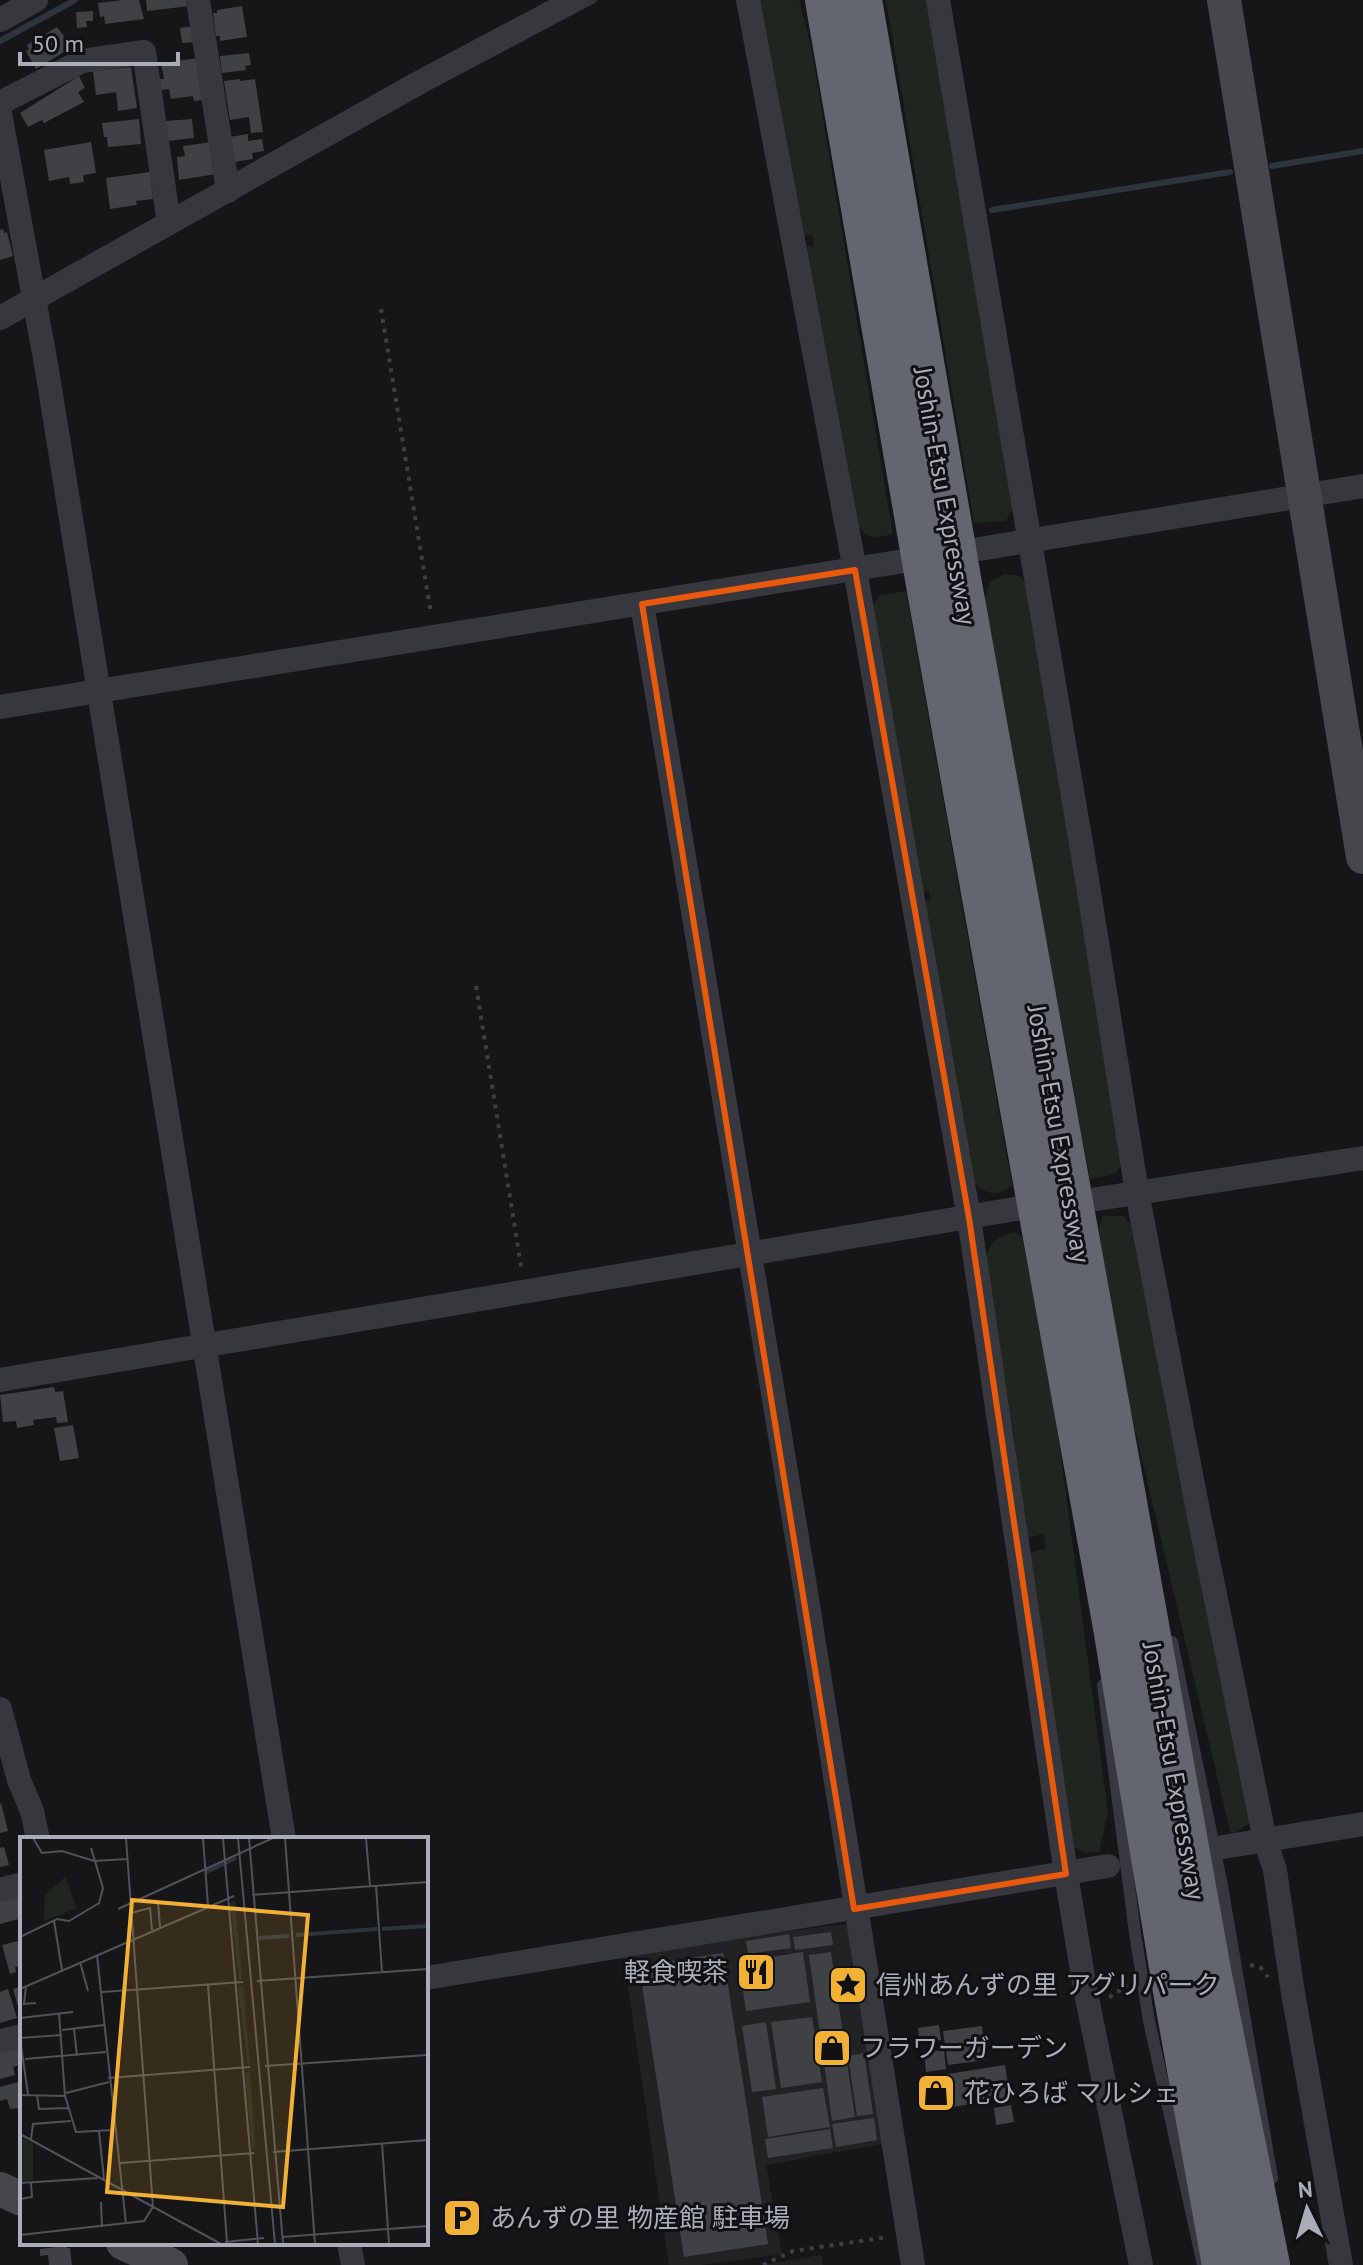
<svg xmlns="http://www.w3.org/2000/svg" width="1363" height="2265" font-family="'PT Sans','Noto Sans JP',sans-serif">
<rect width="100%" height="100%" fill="#161618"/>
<g fill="#222225">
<polygon points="850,1923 887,2143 766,2165 782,2254 701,2265 669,2265 623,1953"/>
<polygon points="821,2255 823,2265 762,2265 763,2265"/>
</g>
<g fill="#1e261f">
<path d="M758,0H799L811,47L893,534C870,539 869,539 853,521L801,247L814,246L813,235L797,236Z"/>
<polygon points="886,0 931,0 1015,503 1006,521 974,523"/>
<polygon points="1004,574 1019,576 1031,588 1124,1160 1115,1174 1090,1179 984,601 990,582"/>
<path d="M906,591L1012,1185C996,1200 982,1193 970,1177L920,902L931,900L929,891L918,892L870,608L881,595Z"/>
<polygon points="1103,1216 1123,1216 1136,1230 1166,1410 1252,1812 1250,1823 1231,1835 1130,1408 1106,1279 1099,1229"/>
<path d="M1014,1232L1022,1237L1056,1419L1108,1812L1099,1852L1086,1853L1071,1846L1027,1553L1046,1549L1044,1534L1027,1538L1013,1429L985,1263C989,1243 995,1237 1014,1232Z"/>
</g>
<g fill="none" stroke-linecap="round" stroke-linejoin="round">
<g stroke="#2c353c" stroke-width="6">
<polyline points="581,7 594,0"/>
<polyline points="0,41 75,0"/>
<polyline points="1272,166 1363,151"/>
<polyline points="992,210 1230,172"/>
</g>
</g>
<g fill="#404145">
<polygon points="123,0 139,0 144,19 105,24 104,16 100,17 98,3"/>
<polygon points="146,0 189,0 190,6 147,11"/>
<polygon points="242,6 247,37 220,41 220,36 216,36 213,13 217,13 217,10"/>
<polygon points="93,11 93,21 86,21 87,27 77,28 76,12"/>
<polygon points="194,26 196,42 182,43 180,28"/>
<polygon points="57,27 70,44 67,46 69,49 36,69 26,51 29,49 27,45"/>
<polygon points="249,53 251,65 245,66 246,70 222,73 220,56"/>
<polygon points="199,58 205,100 194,101 193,96 171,99 169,89 161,90 160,79 164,79 161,63"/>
<polygon points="131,67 137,108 118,111 116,92 96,95 93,71"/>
<polygon points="79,76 85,88 78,92 84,102 44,123 42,120 28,127 20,113"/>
<polygon points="240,79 240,81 255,79 263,132 251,133 249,117 230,120 224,81"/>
<polygon points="139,119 141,144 108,147 107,137 104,137 102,123"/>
<polygon points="192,119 194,138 167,141 165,121"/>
<polygon points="248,134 248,141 262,139 264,151 252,153 253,159 234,162 230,137"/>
<polygon points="91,142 96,173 83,175 84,182 70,184 69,177 49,181 44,150"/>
<polygon points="212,142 216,174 179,180 177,157 185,156 183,146"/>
<polygon points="150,172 153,199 136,201 137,205 110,209 106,178"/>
<polygon points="3,229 4,233 7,232 13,256 0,260 0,230"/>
<polygon points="54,1387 55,1392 63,1391 68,1422 57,1423 56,1417 33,1420 34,1425 17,1428 16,1421 3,1422 0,1395"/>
<polygon points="73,1425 79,1458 60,1461 54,1428"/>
<polygon points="1,1803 8,1831 0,1833 0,1804"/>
<polygon points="4,1847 9,1865 0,1867 0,1848"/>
<polygon points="22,1895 22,1918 0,1924 0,1900"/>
<polygon points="831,1932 833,1945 795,1950 793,1937"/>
<polygon points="789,1934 791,1948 748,1954 746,1941"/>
<polygon points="22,1940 22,1966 15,1967 16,1972 10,1974 2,1945"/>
<polygon points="803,1952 810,2002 746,2011 739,1962"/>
<polygon points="831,1952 855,2117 832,2121 809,1955"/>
<polygon points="723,1953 768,2244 684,2257 639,1966"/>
<polygon points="22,1986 22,2017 21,2017 13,1989"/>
<polygon points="8,1989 17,2018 0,2023 0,1992"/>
<polygon points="812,2017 822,2082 781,2088 771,2022"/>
<polygon points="766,2022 776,2089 752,2092 742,2026"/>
<polygon points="939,2025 941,2040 920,2043 918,2028"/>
<polygon points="982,2026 986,2060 948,2065 943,2031"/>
<polygon points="22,2043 22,2064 13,2067 15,2075 0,2079 0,2049"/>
<polygon points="944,2050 946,2069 926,2072 924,2053"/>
<polygon points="864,2053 873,2114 857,2116 848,2056"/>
<polygon points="1005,2065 1010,2098 927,2111 922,2078"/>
<polygon points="22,2081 22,2108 10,2109 7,2099 0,2101 0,2087"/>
<polygon points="823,2088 830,2127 768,2137 762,2097"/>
<polygon points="1011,2105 1014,2122 996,2125 994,2108"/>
<polygon points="874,2118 877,2140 836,2147 832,2124"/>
<polygon points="830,2129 833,2148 768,2158 765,2139"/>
<polygon points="66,2246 67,2248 70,2248 72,2265 49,2265 48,2255 40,2256 40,2249"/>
</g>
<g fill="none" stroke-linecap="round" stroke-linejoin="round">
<g stroke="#3d3f44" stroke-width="4" stroke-dasharray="4 6" stroke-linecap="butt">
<polyline points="381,309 431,614"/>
<polyline points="476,986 522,1272"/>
<polyline points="1250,1965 1260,1967 1268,1977"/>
<polyline points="1110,1998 1112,1994 1126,1988 1125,1984"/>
<polyline points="763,2265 793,2251 888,2237"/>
</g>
<g stroke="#37383d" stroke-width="12">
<polyline points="1172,1642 1222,1886 1272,2178"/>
<polyline points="1103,1685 1135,1933 1149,2021 1203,2265"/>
</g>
<g stroke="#37383d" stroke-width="24">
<polyline points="198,0 228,191"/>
<polyline points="748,0 855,570 969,1218 1066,1874 1085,1988 1141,2265"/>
<polyline points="938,0 1085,867 1137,1192 1199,1516 1265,1840 1275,1870 1292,1987 1341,2265"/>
<polyline points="0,20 36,0"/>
<polyline points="0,103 82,61 144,52 169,223"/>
<polyline points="0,113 46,364 284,1839"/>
<polyline points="0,318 422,81 575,0"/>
<polyline points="979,549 1363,486"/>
<polyline points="642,604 803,1574 913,2265"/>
<polyline points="0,707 904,561"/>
<polyline points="1097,1199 1363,1158"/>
<polyline points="0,1380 1021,1208"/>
<polyline points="0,1709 19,1780 32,1811 38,1839"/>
<polyline points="1223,1847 1363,1824"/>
<polyline points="0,1890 22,1884"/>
<polyline points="426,1978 1108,1866"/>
<polyline points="0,2041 22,2036"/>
<polyline points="349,2243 353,2265"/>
</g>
<g stroke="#45474d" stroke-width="34">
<polyline points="1224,0 1363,857"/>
<polyline points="0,2189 22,2199"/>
<polyline points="123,2243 171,2265"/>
</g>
<g stroke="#63666e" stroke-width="44">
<polyline points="827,0 930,596 1115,1627 1175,1991 1224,2265"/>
<polyline points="860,0 960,584 1210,1976 1268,2265"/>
</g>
</g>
<path fill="none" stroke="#e8590c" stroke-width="6" stroke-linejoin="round" d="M855,570L969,1218L1066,1874L854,1909L642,604Z"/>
<defs>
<g id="restaurant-square" transform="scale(2)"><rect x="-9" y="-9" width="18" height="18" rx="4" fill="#f2b134" stroke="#111113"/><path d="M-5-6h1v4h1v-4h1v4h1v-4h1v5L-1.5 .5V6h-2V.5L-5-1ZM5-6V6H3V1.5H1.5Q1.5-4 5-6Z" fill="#111"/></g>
<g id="sight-square" transform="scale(2)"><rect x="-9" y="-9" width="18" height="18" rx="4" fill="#f2b134" stroke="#111113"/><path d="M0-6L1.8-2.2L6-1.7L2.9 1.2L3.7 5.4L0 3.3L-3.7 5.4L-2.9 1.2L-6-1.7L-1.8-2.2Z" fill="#111"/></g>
<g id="shop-square" transform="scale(2)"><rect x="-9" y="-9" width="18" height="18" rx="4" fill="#f2b134" stroke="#111113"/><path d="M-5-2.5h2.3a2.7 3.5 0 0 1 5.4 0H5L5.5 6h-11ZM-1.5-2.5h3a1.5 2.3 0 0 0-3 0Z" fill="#111"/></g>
<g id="parking-square" transform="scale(2)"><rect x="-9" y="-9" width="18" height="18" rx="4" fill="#f2b134" stroke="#111113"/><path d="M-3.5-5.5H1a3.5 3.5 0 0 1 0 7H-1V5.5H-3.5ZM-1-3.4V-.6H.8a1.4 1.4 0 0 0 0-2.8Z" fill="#111"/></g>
</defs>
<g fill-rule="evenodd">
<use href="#restaurant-square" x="756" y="1972"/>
<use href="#sight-square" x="848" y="1985"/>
<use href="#shop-square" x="832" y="2048"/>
<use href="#shop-square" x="936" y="2093"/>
<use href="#parking-square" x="462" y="2218"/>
</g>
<g text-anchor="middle" stroke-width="6" stroke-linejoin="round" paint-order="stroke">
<g font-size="26" fill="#a8adb8" stroke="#111113">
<text transform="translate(945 496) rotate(80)" y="9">Joshin-Etsu Expressway</text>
<text transform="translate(1059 1134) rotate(80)" y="9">Joshin-Etsu Expressway</text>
<text transform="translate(1174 1771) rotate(80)" y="9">Joshin-Etsu Expressway</text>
</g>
<g font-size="26" fill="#a8adb8" stroke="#111113" text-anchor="start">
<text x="728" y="1981" text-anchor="end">軽食喫茶</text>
<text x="876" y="1994">信州あんずの里 アグリパーク</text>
<text x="860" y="2057">フラワーガーデン</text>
<text x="964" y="2102">花ひろば マルシェ</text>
<text x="490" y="2227">あんずの里 物産館 駐車場</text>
</g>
</g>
<g transform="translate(20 1837)">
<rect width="408" height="408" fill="#161618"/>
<path d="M45,40L57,71L24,84L25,58ZM215,63L222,142H219L210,66ZM223,149L230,227L228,228L218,151ZM230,234L235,309L232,314L225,237ZM0,300L13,307V343L0,345Z" fill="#1e261f"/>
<path fill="none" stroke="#2c353c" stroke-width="4" d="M186,35L216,21M362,92L408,89M276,98L357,92M239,101L269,99"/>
<path fill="none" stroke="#505258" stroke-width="2" d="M13,1L22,16L42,14L74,24L107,22M183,1L188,68M203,1L238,407M218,1L255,407M229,1L263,407M265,1L295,407M346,1L350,49M356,49L362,135M232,58L408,45M138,65L140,90M98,72L253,1M111,76L130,71L132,93M34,84L42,133M0,100L37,82L49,84L79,66L83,51L71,11M77,118L106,387M60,125L68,154M237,144L408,132M188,148L207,405M6,149L4,167L16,166M0,152L214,59M82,155L223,145M39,176L45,259M0,181L53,175M54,192L57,219M42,193L84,188M0,201L42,198M0,202L8,257M5,222L86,215M245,229L408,218M88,241L230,230M46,256L89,245M0,258L45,259L56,295L94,293M17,258L19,272L49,271M79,294L84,342M0,297L201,407M11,302L13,287L51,284M362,306L369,407M253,315L408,303M100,326L234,316M0,346L78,341M0,362L12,360L11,345M81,365L82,390M0,398L124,384L133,370L106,1M262,400L408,389M205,405L244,401"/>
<path fill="#f2b134" fill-opacity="0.15" stroke="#f2b134" stroke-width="4" d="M112,63L288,78L263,370L87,355Z"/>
<rect width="408" height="408" fill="none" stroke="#a8adb8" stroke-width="4"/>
</g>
<g transform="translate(1307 2209) rotate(355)" stroke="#111113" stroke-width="6" paint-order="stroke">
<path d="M0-6L14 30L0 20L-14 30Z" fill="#a8adb8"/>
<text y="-12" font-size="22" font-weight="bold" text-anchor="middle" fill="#a8adb8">N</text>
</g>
<path d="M20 52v12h158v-12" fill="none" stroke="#a8adb8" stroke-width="4"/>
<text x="32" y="52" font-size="24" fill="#a8adb8" stroke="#111113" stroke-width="6" paint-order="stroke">50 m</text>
</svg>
